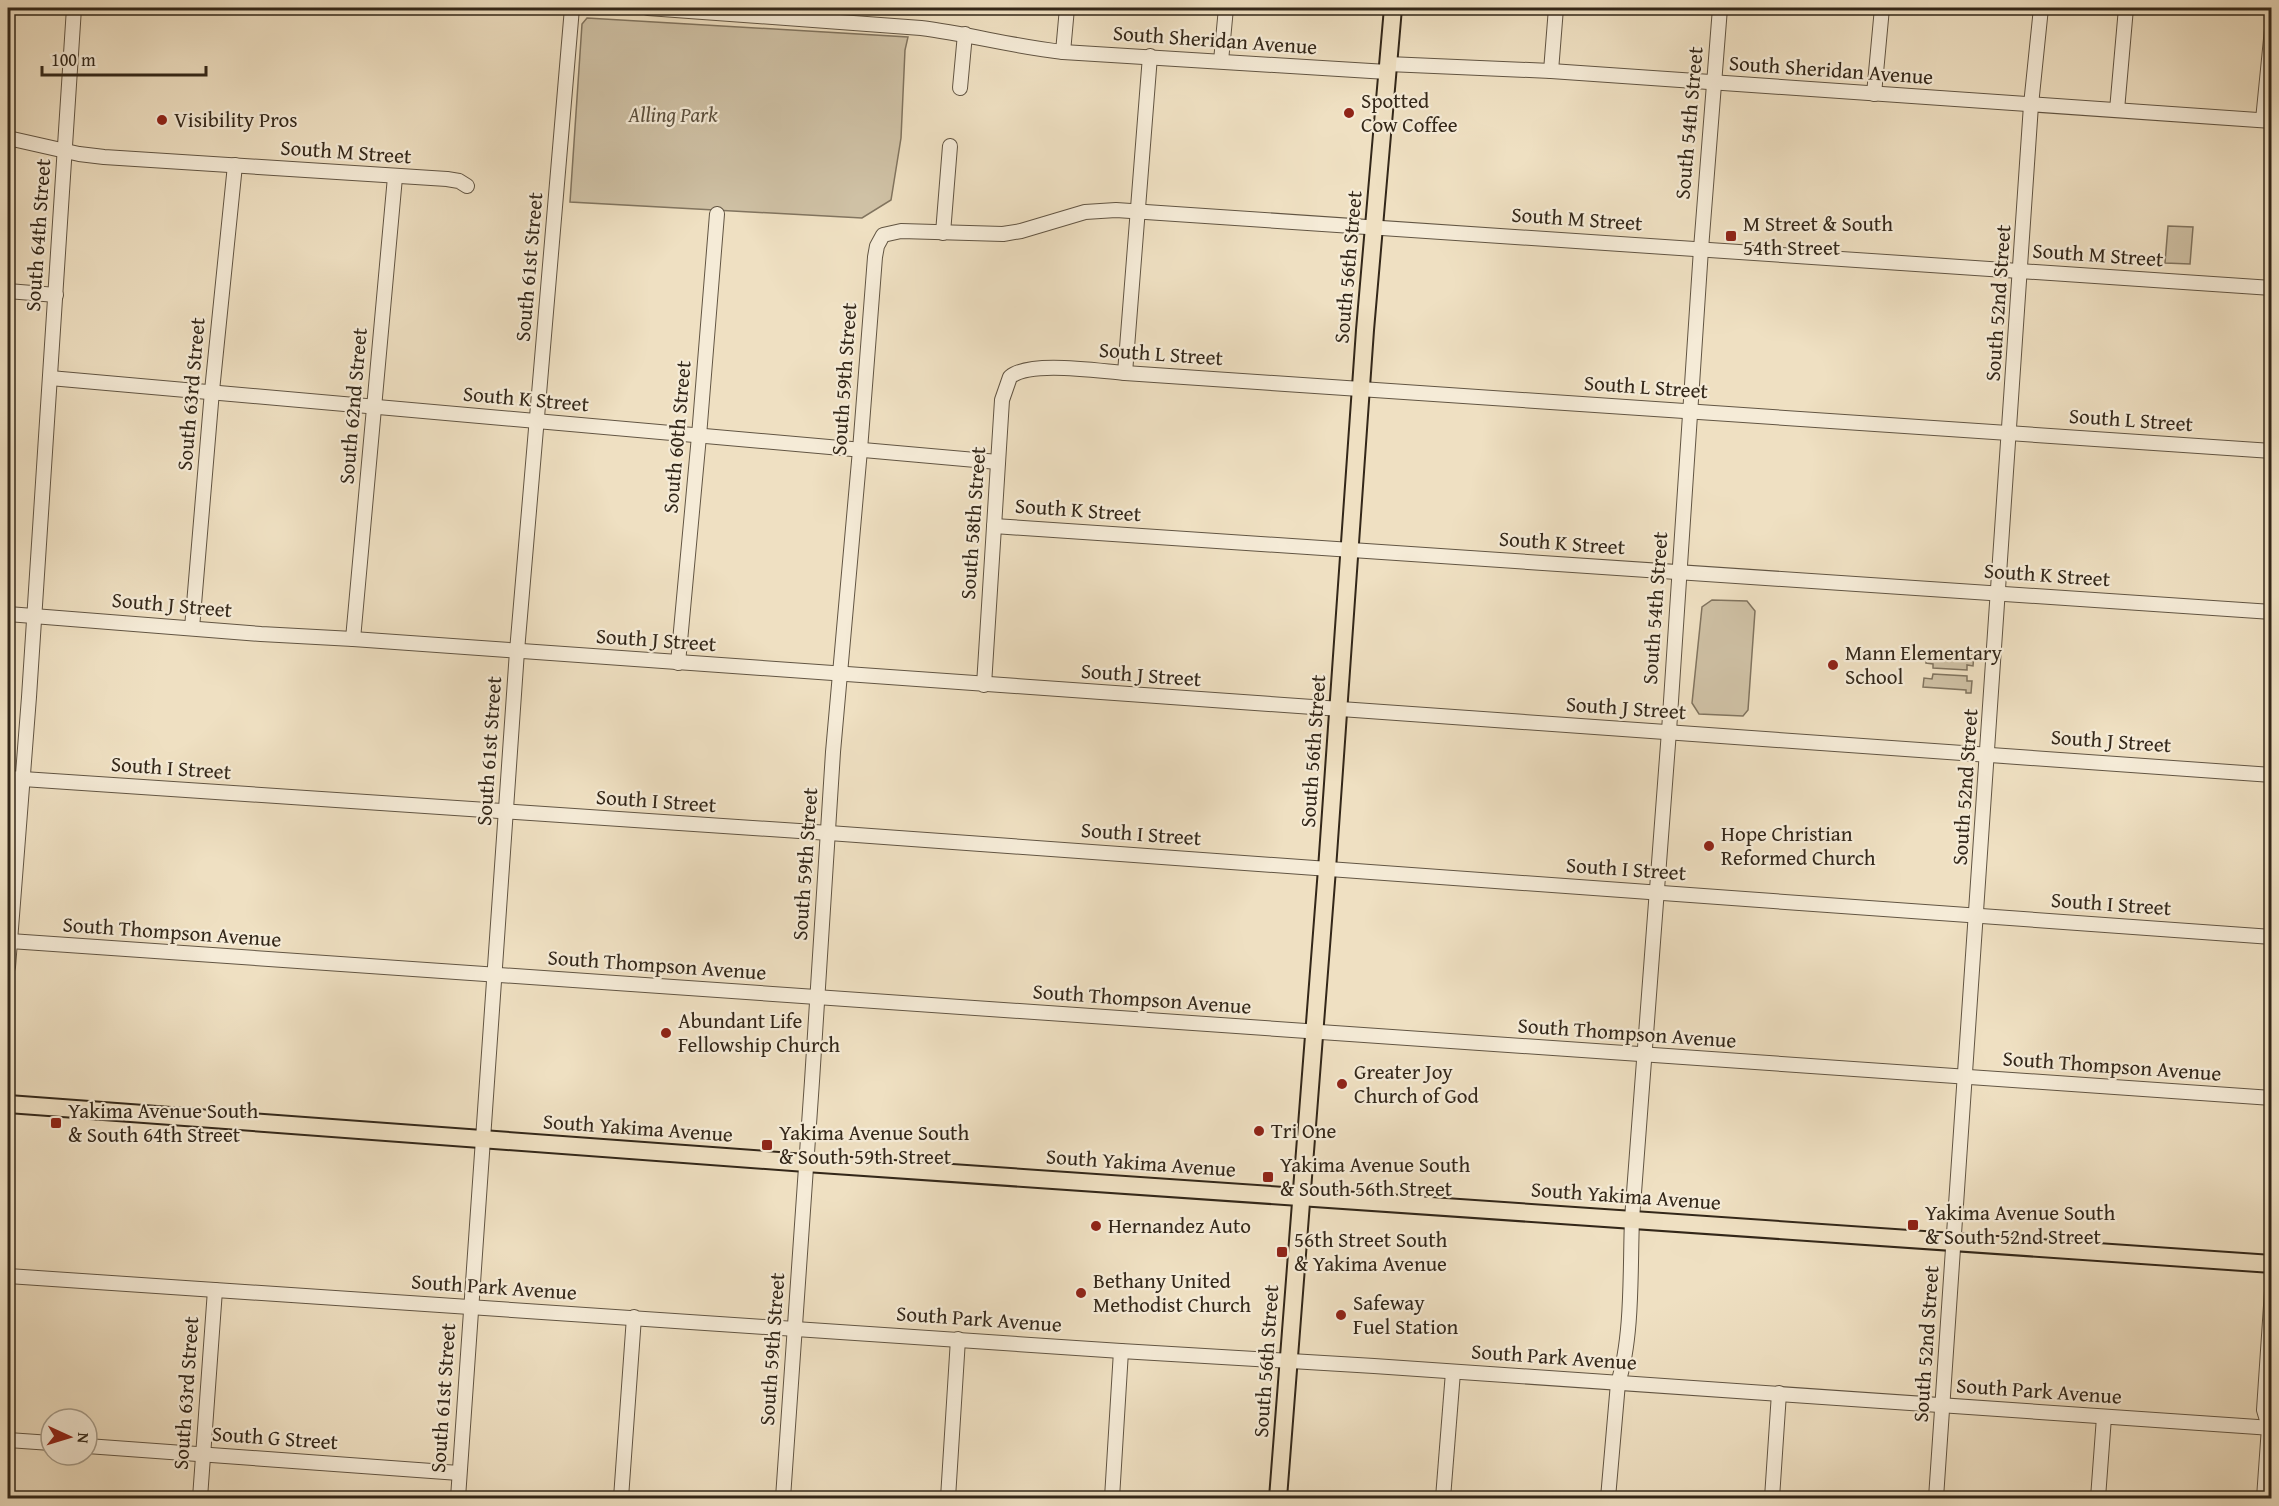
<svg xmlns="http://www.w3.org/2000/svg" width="2279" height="1506" font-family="'Gentium Book Plus',serif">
<rect width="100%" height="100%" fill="#efe0c2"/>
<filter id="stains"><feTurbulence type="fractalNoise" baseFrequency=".00333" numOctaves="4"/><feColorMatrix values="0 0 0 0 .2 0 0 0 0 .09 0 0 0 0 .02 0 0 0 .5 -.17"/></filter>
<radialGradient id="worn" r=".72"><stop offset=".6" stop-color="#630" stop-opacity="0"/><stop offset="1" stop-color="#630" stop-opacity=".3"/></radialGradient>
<g fill="#cfc1a5" stroke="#81745f" stroke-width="1.5">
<polygon points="587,18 908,37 905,50 901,138 891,200 862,218 570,202 582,24"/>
<polygon points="2168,226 2193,227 2190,264 2165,263"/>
<polygon points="1712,600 1747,601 1755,611 1748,710 1743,716 1699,714 1692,703 1702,607"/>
<polygon points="1926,654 1969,656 1974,654 1973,666 1967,665 1967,670 1933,668 1933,664 1926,663"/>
<polygon points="1933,674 1967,676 1967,681 1972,681 1971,693 1966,693 1966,690 1923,687 1924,678 1932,679"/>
</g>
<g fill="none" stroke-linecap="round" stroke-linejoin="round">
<g stroke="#625543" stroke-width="16">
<g id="minor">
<path d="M648,8L921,28C969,34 1015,47 1063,52L1387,72"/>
<polyline points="1063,52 1067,8"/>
<polyline points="1221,61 1226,8"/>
<polyline points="1388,64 1551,71 2272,121"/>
<polyline points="1551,71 1556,8"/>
<polyline points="960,88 965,34"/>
<polyline points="1874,94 1882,8"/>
<polyline points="2117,110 2126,8"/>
<polyline points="2263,120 2272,29"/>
<polyline points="8,138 79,154 104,157 447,179 459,181 467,186"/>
<polyline points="943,233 950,146"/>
<polyline points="8,291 56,295"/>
<polyline points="1125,373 1150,56"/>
<polyline points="50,378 998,462"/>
<polyline points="994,526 2272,612"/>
<polyline points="8,614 261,634 353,639 2272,775"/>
<polyline points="192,628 212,391 235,165"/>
<polyline points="353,639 395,177"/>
<polyline points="678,663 699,436 717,214"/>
<path d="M984,685L1002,400L1010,377C1030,360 1098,371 1125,373L2272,451"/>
<polyline points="8,778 829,833 2272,937"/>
<polyline points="10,941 2272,1098"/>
<polyline points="8,967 29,697 74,8"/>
<polyline points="8,1276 1121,1351 1374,1366 2272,1428"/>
<polyline points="8,1440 51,1443"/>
<polyline points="87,1446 459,1473"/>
<polyline points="200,1498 215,1290"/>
<polyline points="458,1498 517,651 572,8"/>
<polyline points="621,1498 634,1317"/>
<polyline points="783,1498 812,1081 833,752 860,450 875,257 877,246 883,235 901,231 1003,234 1021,231 1085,212 1116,210 2272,288"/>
<polyline points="948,1498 958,1339"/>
<polyline points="1112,1498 1121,1351"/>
<polyline points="1443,1498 1453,1372"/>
<path d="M1608,1498L1618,1383C1633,1337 1630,1268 1632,1219L1669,731L1701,249L1720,8"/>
<polyline points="1772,1498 1779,1393"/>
<polyline points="1936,1498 2031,105 2041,8"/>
<polyline points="2098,1498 2104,1417"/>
<polyline points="2264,1498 2269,1427 2264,1410 2272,1291"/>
</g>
</g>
<g stroke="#332719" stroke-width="20">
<g id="major">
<polyline points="8,1104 806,1163 2272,1264"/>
<polyline points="1278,1498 1327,869 1365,330 1393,8"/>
</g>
</g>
<use href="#minor" stroke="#f5ebd7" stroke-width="14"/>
<use href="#major" stroke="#efe0c2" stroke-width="16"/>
</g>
<g fill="#8f2418" stroke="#f5ebd7" stroke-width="2">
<circle cx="1349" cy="113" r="6"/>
<circle cx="162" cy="120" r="6"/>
<rect x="1725" y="230" width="12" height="12" rx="3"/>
<circle cx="1833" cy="665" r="6"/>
<circle cx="1709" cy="846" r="6"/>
<circle cx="666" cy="1033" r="6"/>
<circle cx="1342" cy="1084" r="6"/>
<rect x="50" y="1117" width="12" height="12" rx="3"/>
<circle cx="1259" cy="1131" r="6"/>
<rect x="761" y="1139" width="12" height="12" rx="3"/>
<rect x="1262" y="1171" width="12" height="12" rx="3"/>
<rect x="1907" y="1219" width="12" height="12" rx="3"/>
<circle cx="1096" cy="1226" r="6"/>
<rect x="1276" y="1246" width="12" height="12" rx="3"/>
<circle cx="1081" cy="1293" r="6"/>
<circle cx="1341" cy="1315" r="6"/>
</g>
<g text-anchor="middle" stroke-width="4.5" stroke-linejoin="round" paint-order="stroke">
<g font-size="21" fill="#332719" stroke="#f5ebd7">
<text transform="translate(1215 40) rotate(4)" y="7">South Sheridan Avenue</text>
<text transform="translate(1831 70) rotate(4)" y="7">South Sheridan Avenue</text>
<text transform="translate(1689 123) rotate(-85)" y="7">South 54th Street</text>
<text transform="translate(346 152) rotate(4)" y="7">South M Street</text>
<text transform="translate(1577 219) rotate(4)" y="7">South M Street</text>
<text transform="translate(38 235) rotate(-86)" y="7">South 64th Street</text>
<text transform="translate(2098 255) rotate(4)" y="7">South M Street</text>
<text transform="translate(529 267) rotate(-85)" y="7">South 61st Street</text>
<text transform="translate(1348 267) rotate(-85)" y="7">South 56th Street</text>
<text transform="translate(1998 303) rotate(-86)" y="7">South 52nd Street</text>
<text transform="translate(1161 354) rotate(4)" y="7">South L Street</text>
<text transform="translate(844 379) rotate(-86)" y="7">South 59th Street</text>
<text transform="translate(1646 387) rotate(4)" y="7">South L Street</text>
<text transform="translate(191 394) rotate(-85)" y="7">South 63rd Street</text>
<text transform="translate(526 399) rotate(5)" y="7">South K Street</text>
<text transform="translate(353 406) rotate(-85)" y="7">South 62nd Street</text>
<text transform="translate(2131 420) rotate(4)" y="7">South L Street</text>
<text transform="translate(677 437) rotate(-85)" y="7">South 60th Street</text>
<text transform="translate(1078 510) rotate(4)" y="7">South K Street</text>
<text transform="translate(973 523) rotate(-86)" y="7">South 58th Street</text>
<text transform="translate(1562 543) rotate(4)" y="7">South K Street</text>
<text transform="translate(2047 575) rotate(4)" y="7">South K Street</text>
<text transform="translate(172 605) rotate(5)" y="7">South J Street</text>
<text transform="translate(1655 608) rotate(-86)" y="7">South 54th Street</text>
<text transform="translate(656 640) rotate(4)" y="7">South J Street</text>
<text transform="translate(1141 675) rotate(4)" y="7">South J Street</text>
<text transform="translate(1626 708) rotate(4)" y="7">South J Street</text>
<text transform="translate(2111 741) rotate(4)" y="7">South J Street</text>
<text transform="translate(489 751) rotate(-86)" y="7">South 61st Street</text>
<text transform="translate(1313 751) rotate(-86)" y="7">South 56th Street</text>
<text transform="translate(171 768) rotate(4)" y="7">South I Street</text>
<text transform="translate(1965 787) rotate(-86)" y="7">South 52nd Street</text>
<text transform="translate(656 801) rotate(4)" y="7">South I Street</text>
<text transform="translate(1141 834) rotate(4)" y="7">South I Street</text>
<text transform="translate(805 864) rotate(-86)" y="7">South 59th Street</text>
<text transform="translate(1626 869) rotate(4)" y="7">South I Street</text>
<text transform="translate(2111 904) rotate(4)" y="7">South I Street</text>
<text transform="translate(172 932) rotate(4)" y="7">South Thompson Avenue</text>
<text transform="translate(657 965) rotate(4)" y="7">South Thompson Avenue</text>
<text transform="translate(1142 999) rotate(4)" y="7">South Thompson Avenue</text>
<text transform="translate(1627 1033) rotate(4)" y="7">South Thompson Avenue</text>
<text transform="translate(2112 1066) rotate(4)" y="7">South Thompson Avenue</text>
<text transform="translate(638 1128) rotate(4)" y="7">South Yakima Avenue</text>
<text transform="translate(1141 1163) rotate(4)" y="7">South Yakima Avenue</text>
<text transform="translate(1626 1196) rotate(4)" y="7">South Yakima Avenue</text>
<text transform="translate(494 1287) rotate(4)" y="7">South Park Avenue</text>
<text transform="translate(979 1319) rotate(4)" y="7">South Park Avenue</text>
<text transform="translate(1926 1344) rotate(-86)" y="7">South 52nd Street</text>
<text transform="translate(772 1349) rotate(-86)" y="7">South 59th Street</text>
<text transform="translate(1554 1357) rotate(4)" y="7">South Park Avenue</text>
<text transform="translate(1266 1361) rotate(-86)" y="7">South 56th Street</text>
<text transform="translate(2039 1391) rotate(4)" y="7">South Park Avenue</text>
<text transform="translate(186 1393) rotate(-86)" y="7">South 63rd Street</text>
<text transform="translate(443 1398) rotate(-86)" y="7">South 61st Street</text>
<text transform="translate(275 1438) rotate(4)" y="7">South G Street</text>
</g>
<g font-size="21" fill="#332719" stroke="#f5ebd7" text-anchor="start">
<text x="1361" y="108">Spotted<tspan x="1361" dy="24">Cow Coffee</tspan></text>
<text x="174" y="127">Visibility Pros</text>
<text x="1743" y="231">M Street &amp; South<tspan x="1743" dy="24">54th Street</tspan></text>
<text x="1845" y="660">Mann Elementary<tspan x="1845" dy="24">School</tspan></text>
<text x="1721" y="841">Hope Christian<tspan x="1721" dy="24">Reformed Church</tspan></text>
<text x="678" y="1028">Abundant Life<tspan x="678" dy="24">Fellowship Church</tspan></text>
<text x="1354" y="1079">Greater Joy<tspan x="1354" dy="24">Church of God</tspan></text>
<text x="68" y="1118">Yakima Avenue South<tspan x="68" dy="24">&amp; South 64th Street</tspan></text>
<text x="1271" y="1138">Tri One</text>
<text x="779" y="1140">Yakima Avenue South<tspan x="779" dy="24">&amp; South 59th Street</tspan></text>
<text x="1280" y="1172">Yakima Avenue South<tspan x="1280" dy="24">&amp; South 56th Street</tspan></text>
<text x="1925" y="1220">Yakima Avenue South<tspan x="1925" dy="24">&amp; South 52nd Street</tspan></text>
<text x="1108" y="1233">Hernandez Auto</text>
<text x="1294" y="1247">56th Street South<tspan x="1294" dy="24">&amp; Yakima Avenue</tspan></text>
<text x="1093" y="1288">Bethany United<tspan x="1093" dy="24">Methodist Church</tspan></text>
<text x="1353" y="1310">Safeway<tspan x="1353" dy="24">Fuel Station</tspan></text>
</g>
<g font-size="21" font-style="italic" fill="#5a4e3c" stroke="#f5ebd7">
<text x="673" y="122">Alling Park</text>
</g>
</g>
<rect width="2279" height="1506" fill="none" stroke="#efe0c2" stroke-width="30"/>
<rect x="9" y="9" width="2261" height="1488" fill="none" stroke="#332719" stroke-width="3"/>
<rect x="15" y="15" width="2249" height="1476" fill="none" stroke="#332719" stroke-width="1.5"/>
<g transform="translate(69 1437) rotate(94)"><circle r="28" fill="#f5ebd7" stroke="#a79d8b" stroke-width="1.5"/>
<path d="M0-4.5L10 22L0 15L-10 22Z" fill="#8f2418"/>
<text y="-9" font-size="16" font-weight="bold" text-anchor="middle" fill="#332719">N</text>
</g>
<path d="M42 66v9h164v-9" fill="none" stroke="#332719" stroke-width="3"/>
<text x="51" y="66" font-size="18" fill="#332719" stroke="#f5ebd7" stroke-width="4.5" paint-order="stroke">100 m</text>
<rect width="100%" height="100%" filter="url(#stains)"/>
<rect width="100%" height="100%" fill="url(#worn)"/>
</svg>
